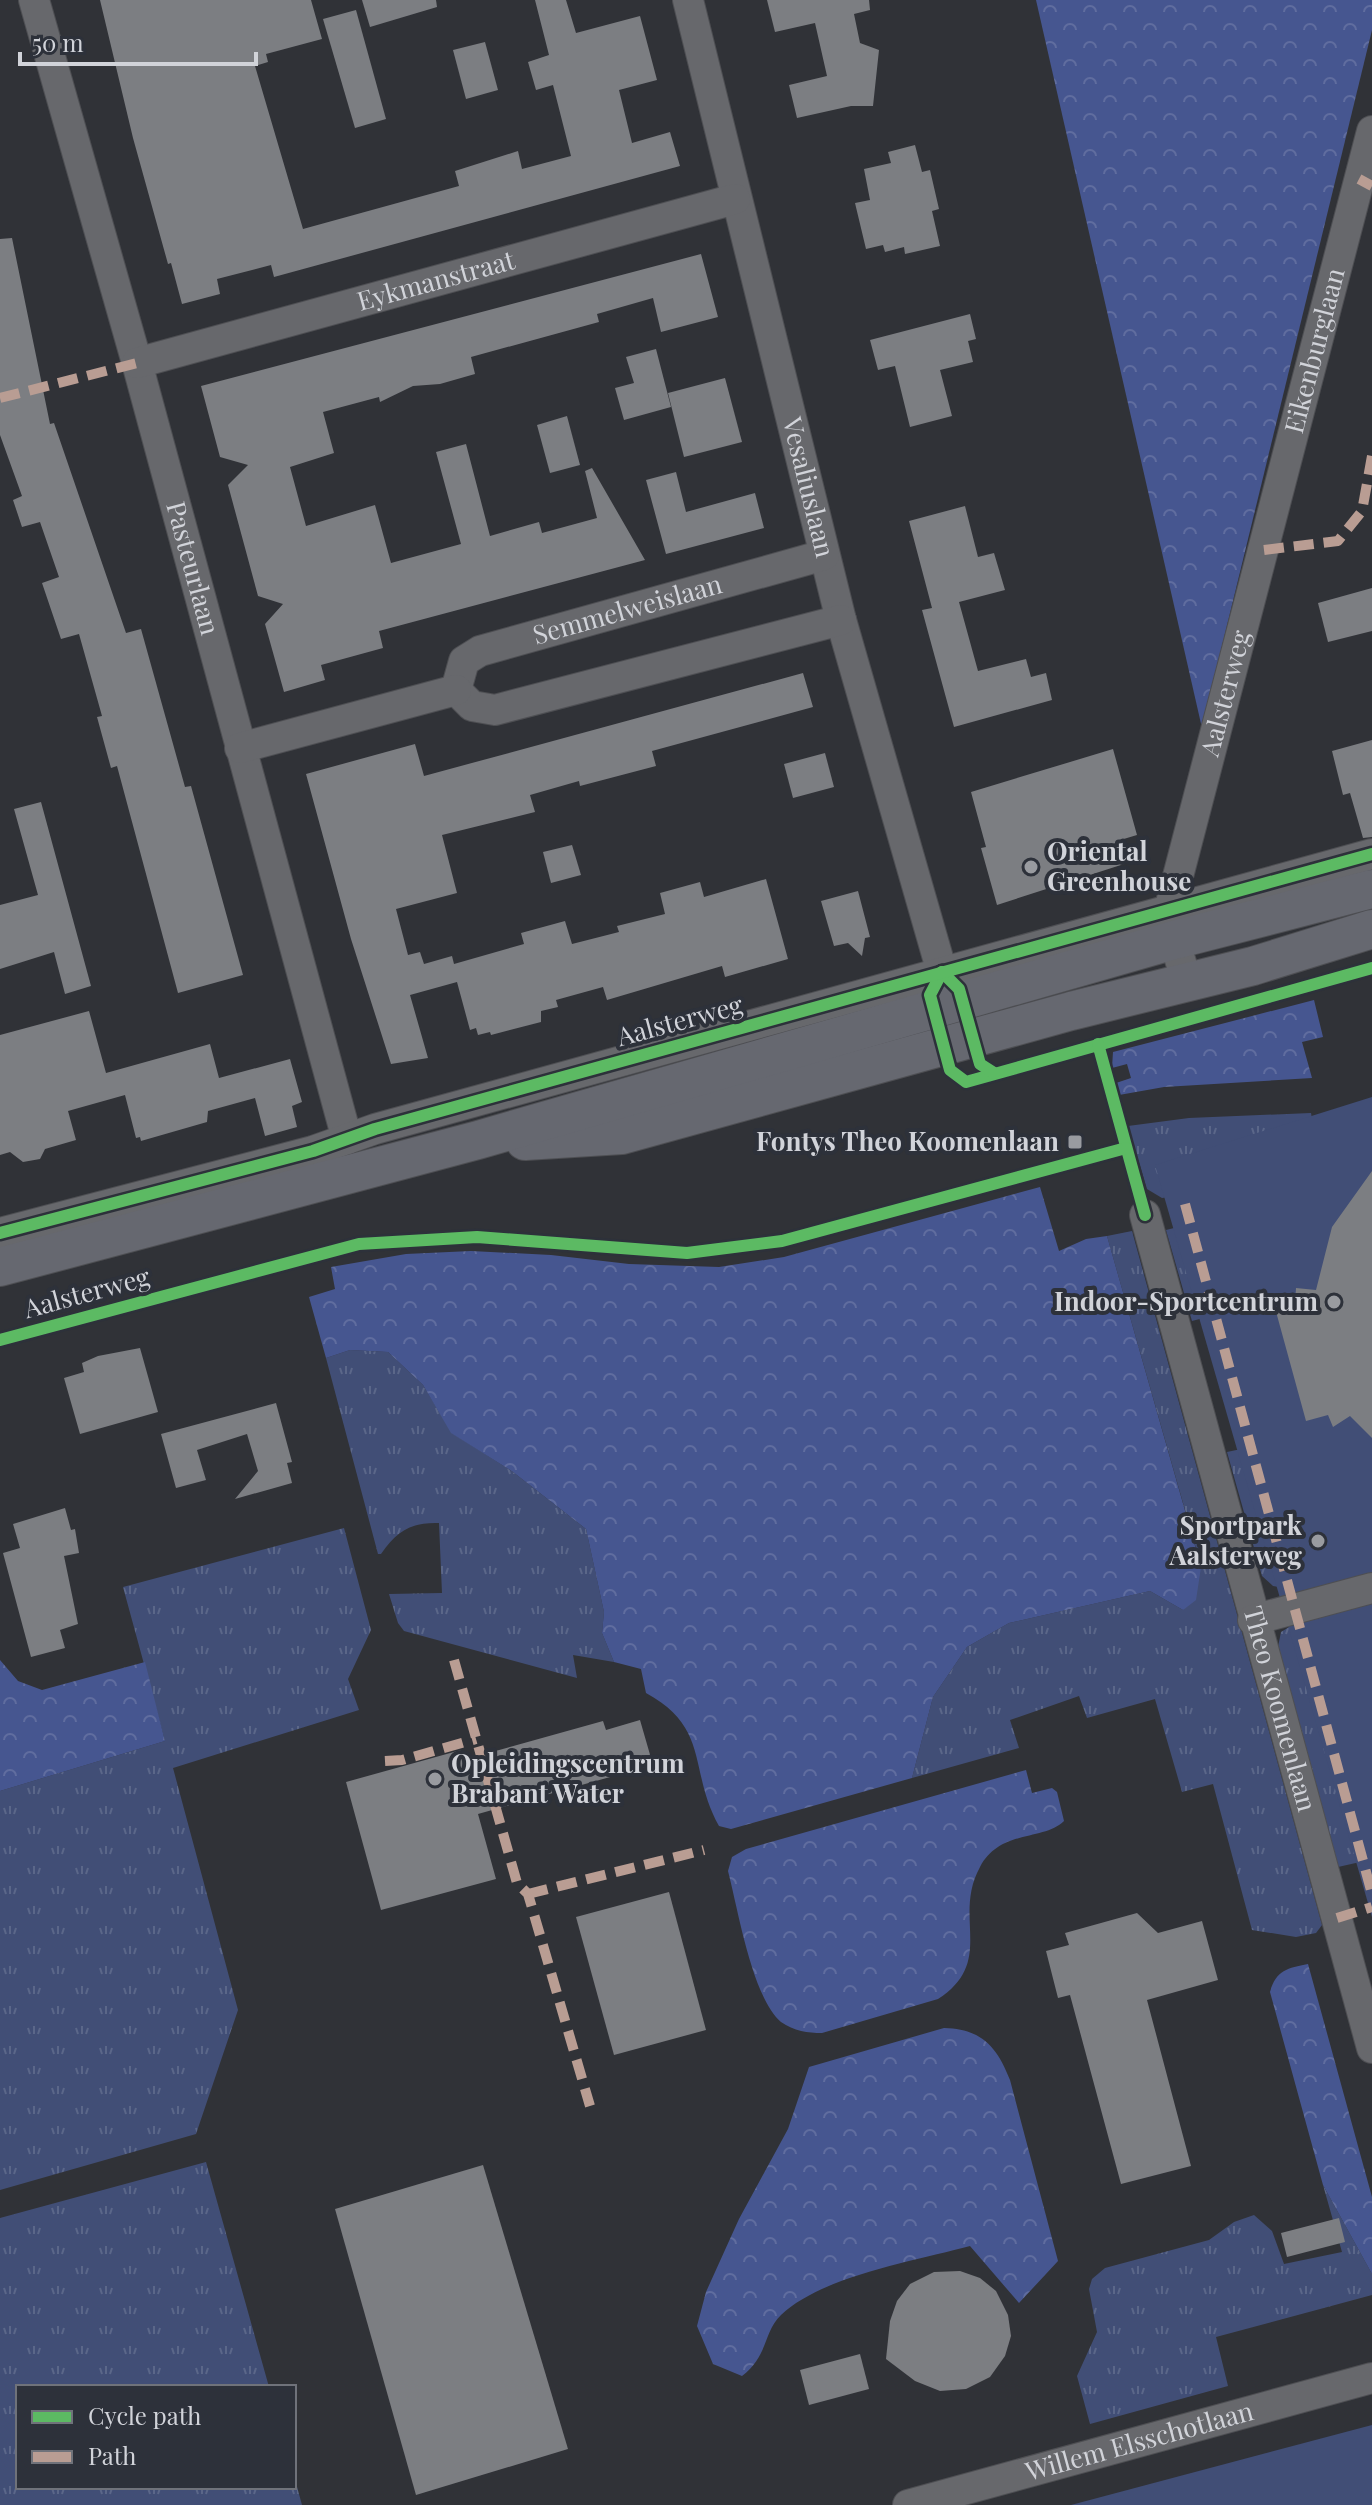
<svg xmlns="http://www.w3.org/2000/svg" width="1372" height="2505" font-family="'Playfair Display',serif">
<defs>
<pattern id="grass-tufts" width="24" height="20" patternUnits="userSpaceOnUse" patternTransform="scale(2)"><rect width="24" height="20" fill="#414e76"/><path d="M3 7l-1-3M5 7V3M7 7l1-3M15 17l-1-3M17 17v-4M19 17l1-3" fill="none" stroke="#5b6789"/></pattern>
<pattern id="forest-crowns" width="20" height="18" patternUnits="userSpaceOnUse" patternTransform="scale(2)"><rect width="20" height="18" fill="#465690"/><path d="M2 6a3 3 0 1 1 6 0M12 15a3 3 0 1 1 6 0" fill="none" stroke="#606d9f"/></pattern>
</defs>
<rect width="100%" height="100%" fill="#303237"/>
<g fill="url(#grass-tufts)">
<polygon points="1311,1113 1313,1125 1182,1195 1162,1198 1147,1189 1128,1126 1189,1118"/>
<polygon points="1186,1225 1211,1316 1192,1321 1166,1230"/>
<polygon points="1132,1231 1322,1925 1316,1933 1296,1937 1252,1930 1213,1784 1182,1792 1155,1699 1087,1718 1079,1696 1010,1720 1019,1748 912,1778 933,1697 967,1647 1009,1623 1150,1591 1183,1610 1201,1566 1107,1236"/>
<path d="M350,1350L388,1352L423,1385L452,1433L513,1472L586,1529L604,1612L602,1633L614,1662L573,1655L577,1678L404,1631L398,1623L389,1594L442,1593L439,1523C411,1522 397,1531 381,1554H378L326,1358Z"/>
<polygon points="1246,1448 1285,1588 1273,1586 1262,1576 1227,1452"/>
<polygon points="344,1528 371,1630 348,1679 359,1710 173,1768 238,2010 196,2134 0,2190 0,1791 165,1741 123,1587"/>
<polygon points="1294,1624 1360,1862 1338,1867 1278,1647 1281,1632"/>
<polygon points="206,2162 269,2387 18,2387 18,2487 294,2487 294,2476 302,2505 0,2505 0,2218"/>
<polygon points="1323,2185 1372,2274 1372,2295 1216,2337 1228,2386 1090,2424 1077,2376 1097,2332 1089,2289 1092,2279 1105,2268 1209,2240 1234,2222 1254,2215 1272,2231 1284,2264 1342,2252"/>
</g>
<g fill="url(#forest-crowns)">
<polygon points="1036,0 1372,0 1372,30 1202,728"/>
<polygon points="1314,1000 1323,1037 1302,1042 1312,1078 1164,1087 1119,1095 1116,1083 1131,1078 1127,1064 1112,1068 1113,1052"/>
<path d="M1040,1187L1059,1251L1086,1239L1107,1236L1201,1567L1196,1600L1183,1610L1150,1591L1009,1623L967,1647L933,1697L912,1778L731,1829L719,1826C688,1771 711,1728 646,1693L641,1669L614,1662L602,1633L604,1612L586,1529L513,1472L451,1433L423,1385L388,1352L350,1350L326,1358L309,1297L335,1289L331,1267L406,1254L471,1251L551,1255L629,1264L719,1267L784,1257Z"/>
<polygon points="0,1660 18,1681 42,1690 145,1662 165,1741 0,1791"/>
<path d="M1026,1770L1032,1793L1052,1788L1057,1792L1064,1821C1044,1841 1000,1829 980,1867C952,1918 996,1961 938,1999L822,2033C808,2033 794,2031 781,2022C752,1997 738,1909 728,1871L732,1857L746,1849Z"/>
<path d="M1308,1964L1372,2197V2274L1323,2185L1270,1992C1276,1970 1288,1968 1308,1964Z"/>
<path d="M944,2028C982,2029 997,2047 1010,2080L1058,2261L1019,2303L970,2246C915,2261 822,2276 781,2315C763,2332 769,2355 742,2376L713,2364L697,2326L706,2292L739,2219L788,2129L809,2067Z"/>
</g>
<g fill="#414e76">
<polygon points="1372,1097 1372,1917 1155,1165"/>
<polygon points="1372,2425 1372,2505 1071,2505"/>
</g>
<g fill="#7c7e82">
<polygon points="100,0 311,0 322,39 266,54 268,62 255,66 303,229 459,186 455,171 518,151 522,169 571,156 553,85 536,90 528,62 549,55 535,0 566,0 576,33 640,16 657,80 619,90 632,143 670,132 680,166 274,277 271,265 217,279 220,294 182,304 171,263 168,264 133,138"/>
<polygon points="362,0 436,0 437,7 370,27"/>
<polygon points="767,0 869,0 870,10 854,14 860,43 879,50 873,106 851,106 797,118 789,85 827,76 815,23 775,32"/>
<polygon points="356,10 386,119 355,128 323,19"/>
<polygon points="485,42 498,90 466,99 453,50"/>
<polygon points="915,145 922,172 930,170 939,209 932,211 940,246 905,254 904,247 885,252 883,245 866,249 855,203 870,200 864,169 891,163 888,152"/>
<polygon points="12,238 50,424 54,423 126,633 141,629 185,787 191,786 243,975 178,993 117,766 111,768 97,717 102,716 79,634 61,639 42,583 59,577 40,522 22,527 13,500 22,496 0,435 0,239"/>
<polygon points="701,254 718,317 661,332 653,298 597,314 599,322 471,357 475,374 440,384 413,386 380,402 379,397 323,412 334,453 290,467 306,526 375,505 391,563 461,544 436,452 466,444 490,536 539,522 542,533 597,518 585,471 592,468 645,560 379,631 383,648 321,665 325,680 284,692 265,624 283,604 258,596 228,485 248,465 220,457 201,386"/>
<polygon points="970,314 976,339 968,341 973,362 940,370 952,416 910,427 895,366 878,370 870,340"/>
<polygon points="656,349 671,407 624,420 615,388 634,383 626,357"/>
<polygon points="725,378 742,442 684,457 668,393"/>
<polygon points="567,416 580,465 550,473 537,425"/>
<polygon points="676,472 686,512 755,493 764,528 666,554 646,480"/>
<polygon points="965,506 978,557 994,553 1005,590 959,602 978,671 1026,659 1031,677 1046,673 1052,700 954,727 922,610 932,608 909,521"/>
<polygon points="1372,588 1372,631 1328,642 1318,603"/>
<polygon points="803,673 813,707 652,751 656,766 580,786 579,781 530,795 535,812 442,835 457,893 396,909 408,955 420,952 424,964 452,956 454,964 524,944 521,933 565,921 572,944 619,932 617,926 665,914 660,893 700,882 704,897 766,879 788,959 725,977 722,966 607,1000 603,987 556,1000 558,1007 541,1011 541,1022 491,1035 490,1032 478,1035 476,1028 470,1030 457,982 410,995 428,1058 391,1064 351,939 306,774 415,744 424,776"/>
<polygon points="1372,740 1372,837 1363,838 1350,793 1343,795 1332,751"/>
<polygon points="1113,749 1137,835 1117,841 1124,864 997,905 981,848 986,847 971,792"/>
<polygon points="825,753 834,787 793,798 784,764"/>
<polygon points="41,802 91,986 65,994 54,952 0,969 0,905 38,895 14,809"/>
<polygon points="572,845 581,875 551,883 543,852"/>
<polygon points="858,891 870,937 865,938 862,956 848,943 834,946 821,901"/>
<polygon points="89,1011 106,1073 210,1044 219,1078 290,1059 302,1102 292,1106 297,1127 265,1136 255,1098 208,1111 207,1122 141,1141 140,1137 136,1138 125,1095 68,1111 76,1140 45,1149 40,1159 23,1162 10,1152 0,1155 0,1035"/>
<polygon points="1372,1171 1372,1438 1350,1416 1333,1427 1328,1415 1306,1421 1275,1308 1295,1303 1296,1288 1316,1290 1332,1227"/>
<polygon points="140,1348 158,1412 80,1434 64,1378 84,1372 82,1363 98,1356"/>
<polygon points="276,1403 292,1462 287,1463 292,1483 235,1499 258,1471 247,1434 197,1450 206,1480 176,1488 161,1434"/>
<polygon points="65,1508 71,1530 75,1529 79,1553 64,1556 78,1624 60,1630 65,1648 31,1657 3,1553 20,1548 13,1524"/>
<polygon points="640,1720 653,1765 478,1814 496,1879 381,1910 346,1782 461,1750 463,1760 603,1721 606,1730"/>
<polygon points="669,1892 706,2030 614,2055 576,1917"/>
<polygon points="1137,1913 1158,1933 1202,1921 1218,1980 1147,2000 1191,2166 1121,2184 1070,1995 1058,1998 1046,1951 1069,1945 1065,1933"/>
<polygon points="483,2165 568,2449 416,2495 335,2209"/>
<polygon points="1339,2218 1345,2242 1287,2257 1281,2233"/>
<polygon points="960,2271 980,2278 996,2291 1008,2315 1011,2336 1005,2356 990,2377 966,2389 940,2391 915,2381 886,2359 890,2321 897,2301 910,2284 934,2272"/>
<polygon points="860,2354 869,2389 809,2405 800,2370"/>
</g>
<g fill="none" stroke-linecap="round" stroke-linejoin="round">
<g stroke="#4e4f53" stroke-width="32">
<g id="minor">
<path id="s1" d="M34,0L137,363L347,1139"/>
<path id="s2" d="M688,0L841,620L942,972"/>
<path id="s3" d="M137,363L735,199"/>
<path id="s4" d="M456,690L464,661L480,651L824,555"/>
<polyline points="456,690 472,706 495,710 841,620"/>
<polyline points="240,748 456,690"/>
<path id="s5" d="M1187,982L1174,940L1170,907L1372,131"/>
<path id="s6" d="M1145,1215L1372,2048"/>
<polyline points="0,1233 313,1151 375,1129 1372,854"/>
<polyline points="1253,1620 1372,1588"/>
<path id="s7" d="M908,2505L1372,2378"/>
</g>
</g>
<g stroke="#4e4f53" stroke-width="40">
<g id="major">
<polyline points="525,1141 622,1135 1071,1011 1253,966 1372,929"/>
<polyline points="0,1267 478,1140 1174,940 1372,889"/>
</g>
</g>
<use href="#minor" stroke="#67686c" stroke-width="30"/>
<use href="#major" stroke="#666870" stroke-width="38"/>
<g stroke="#b99d93" stroke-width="10" stroke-dasharray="20 10" stroke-linecap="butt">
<polyline points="1359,179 1372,186"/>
<polyline points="0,398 137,363"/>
<polyline points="1264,550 1338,541 1362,511 1372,456"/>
<polyline points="1185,1204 1372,1894"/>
<polyline points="454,1660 517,1883 528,1894 590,2106"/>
<polyline points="385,1761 402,1760 476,1739"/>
<polyline points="528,1894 704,1850"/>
<polyline points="1337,1918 1372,1907"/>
</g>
<g stroke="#2d313a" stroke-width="17">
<g id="cycleway">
<polyline points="942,972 930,995 950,1070 966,1082 1372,968"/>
<polyline points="942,972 959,989 980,1064 994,1073"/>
<polyline points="1098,1044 1145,1215"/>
<polyline points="0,1233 313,1151 375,1129 1372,854"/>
<polyline points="0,1340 359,1244 477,1237 687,1253 782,1241 1126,1148"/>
</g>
</g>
<use href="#cycleway" stroke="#5cba63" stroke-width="12"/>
</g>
<g fill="#999ba0" stroke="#2d313a" stroke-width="3">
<circle cx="1031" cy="867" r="8"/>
<rect x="1067" y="1134" width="16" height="16" rx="4"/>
<circle cx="1334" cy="1302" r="8"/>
<circle cx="1318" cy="1541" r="8"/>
<circle cx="435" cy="1779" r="8"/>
</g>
<g text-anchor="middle" stroke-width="8" stroke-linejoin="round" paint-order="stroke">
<g font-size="26" fill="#d1d3d9" stroke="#2d313a">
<text dy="9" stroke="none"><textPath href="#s3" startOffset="310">Eykmanstraat</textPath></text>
<text dy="9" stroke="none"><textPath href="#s5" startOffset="652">Eikenburglaan</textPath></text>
<text dy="9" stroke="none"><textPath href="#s2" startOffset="502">Vesaliuslaan</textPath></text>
<text dy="9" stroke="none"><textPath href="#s1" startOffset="590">Pasteurlaan</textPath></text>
<text dy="9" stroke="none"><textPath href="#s4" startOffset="202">Semmelweislaan</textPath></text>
<text dy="9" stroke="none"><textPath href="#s5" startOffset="298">Aalsterweg</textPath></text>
<text transform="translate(680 1021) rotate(-15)" y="9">Aalsterweg</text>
<text transform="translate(87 1293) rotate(-15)" y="9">Aalsterweg</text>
<text dy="9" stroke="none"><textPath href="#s6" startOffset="512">Theo Koomenlaan</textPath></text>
<text dy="9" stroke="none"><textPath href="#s7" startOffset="240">Willem Elsschotlaan</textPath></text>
</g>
<g font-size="26" font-weight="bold" fill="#d1d3d9" stroke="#2d313a" text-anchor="end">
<text x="1047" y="861" text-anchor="start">Oriental<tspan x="1047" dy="30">Greenhouse</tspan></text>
<text x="1059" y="1151">Fontys Theo Koomenlaan</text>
<text x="1318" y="1311">Indoor-Sportcentrum</text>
<text x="1302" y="1535">Sportpark<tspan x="1302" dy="30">Aalsterweg</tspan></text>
<text x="451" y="1773" text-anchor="start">Opleidingscentrum<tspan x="451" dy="30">Brabant Water</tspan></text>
</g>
</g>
<rect x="16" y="2385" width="280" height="104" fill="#2d313a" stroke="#6f727a" stroke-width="2"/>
<rect x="32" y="2411" width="40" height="12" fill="#5cba63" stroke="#6f727a" stroke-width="2"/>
<text x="88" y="2425" font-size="24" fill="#d1d3d9">Cycle path</text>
<rect x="32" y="2451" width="40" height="12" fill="#b99d93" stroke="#6f727a" stroke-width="2"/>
<text x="88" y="2465" font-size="24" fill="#d1d3d9">Path</text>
<path d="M20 52v12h236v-12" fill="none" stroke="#d1d3d9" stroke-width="4"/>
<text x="32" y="52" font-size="24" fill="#d1d3d9" stroke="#2d313a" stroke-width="6" paint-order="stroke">50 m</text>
</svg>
